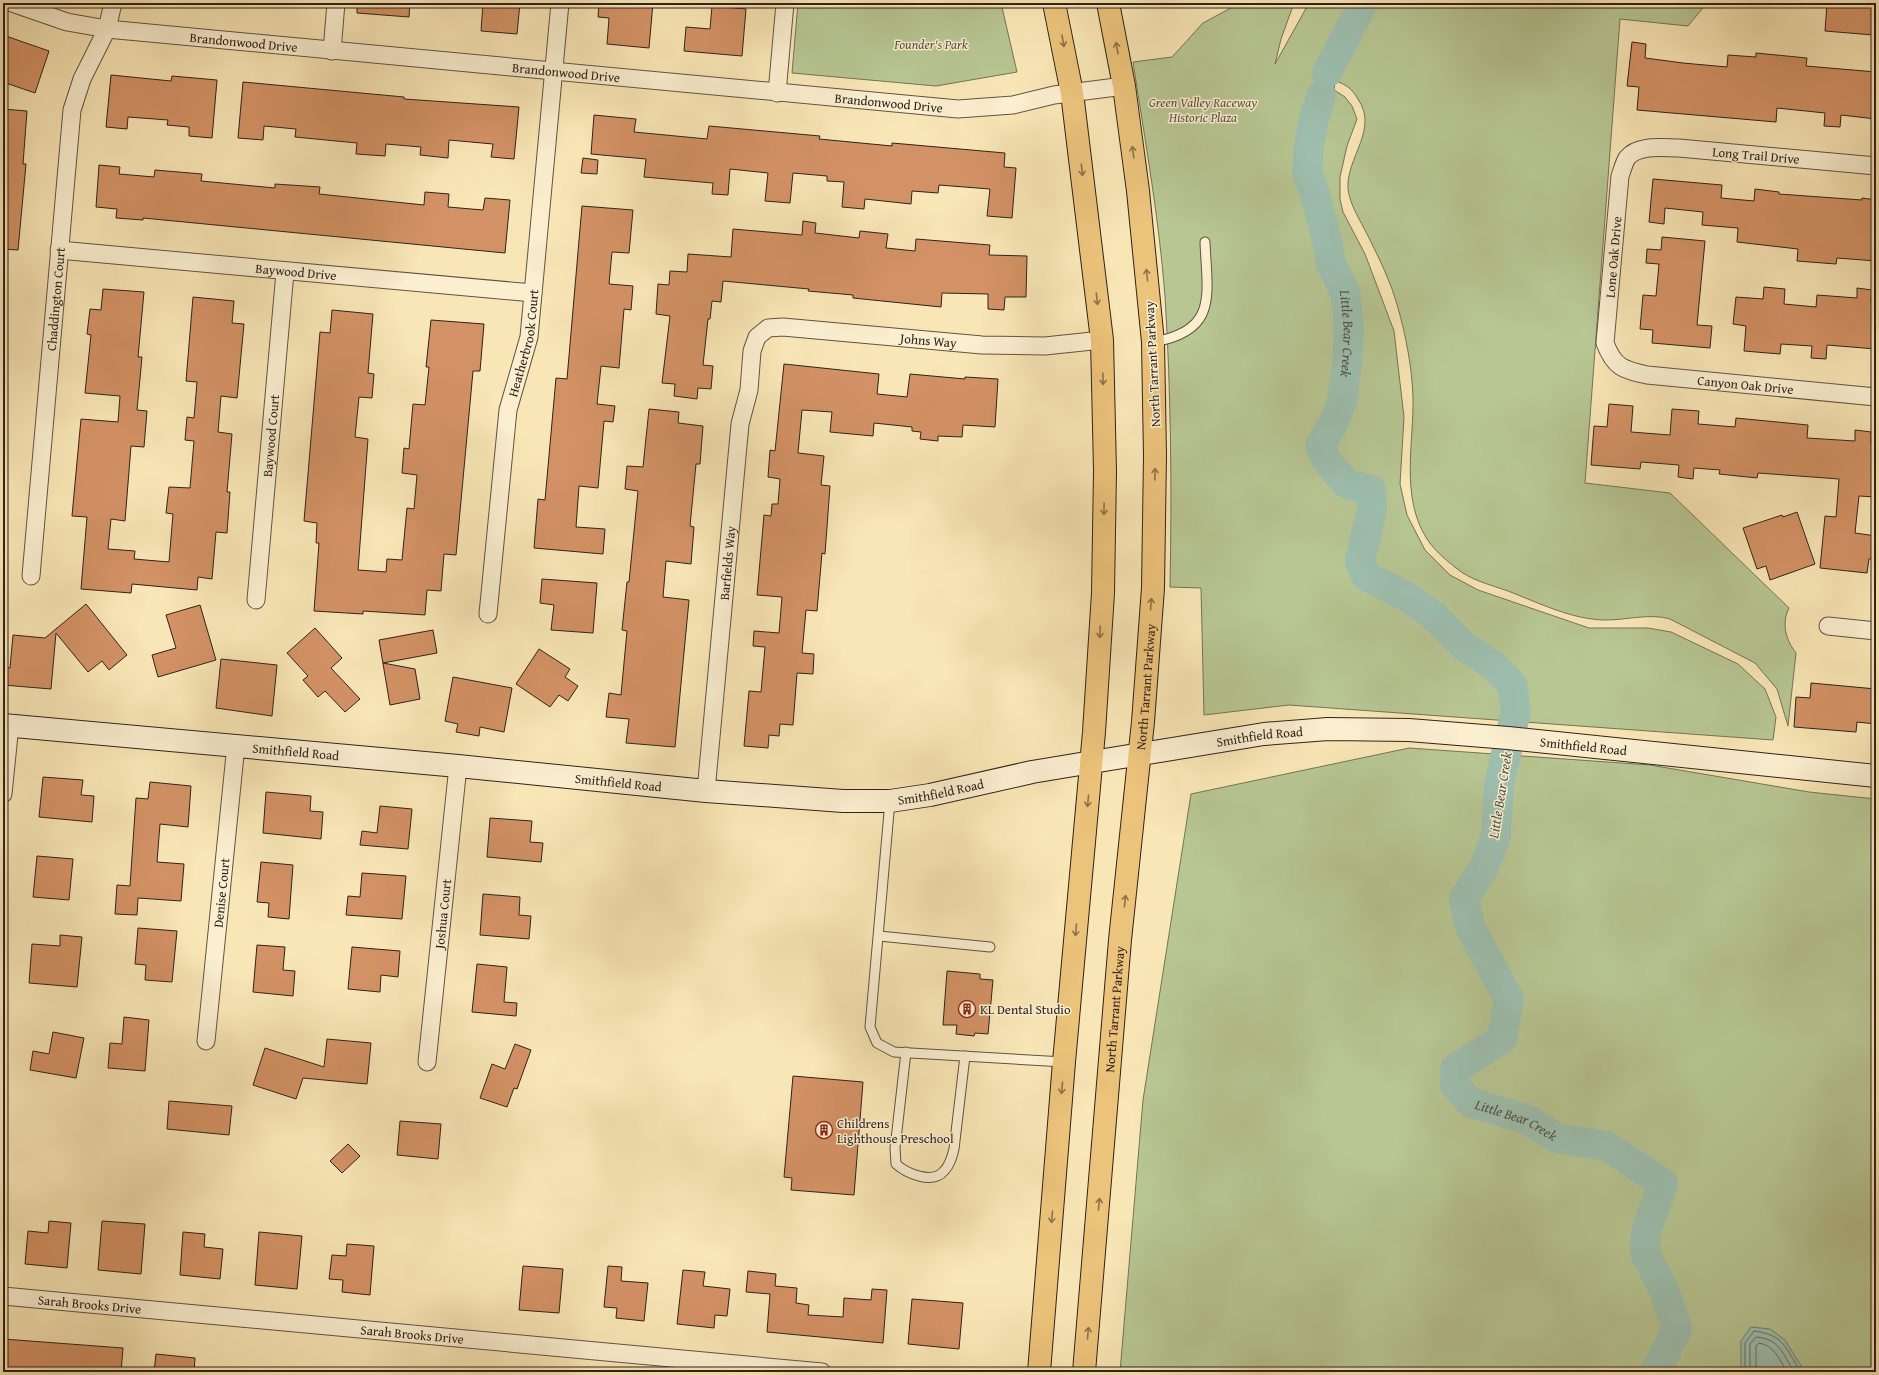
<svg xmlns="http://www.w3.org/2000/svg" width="1879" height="1375" font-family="'Gentium Book Plus',serif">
<rect width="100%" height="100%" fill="#f9e6b6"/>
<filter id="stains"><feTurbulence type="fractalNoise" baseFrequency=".005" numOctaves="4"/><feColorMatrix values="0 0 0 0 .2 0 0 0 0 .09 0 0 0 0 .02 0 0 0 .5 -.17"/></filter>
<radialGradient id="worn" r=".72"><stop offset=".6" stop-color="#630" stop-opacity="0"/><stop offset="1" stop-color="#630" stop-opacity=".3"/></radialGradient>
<g fill="#b7c693" stroke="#737457">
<polygon points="798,3 1001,3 1017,72 936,86 792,73"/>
<path d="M1240,3H1294L1281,39L1275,64L1309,3H1707L1688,26L1620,19L1585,483L1670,493L1789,608C1781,624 1786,640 1796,653L1788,726L1777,689L1755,663L1670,619C1650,613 1627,620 1606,620C1573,620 1539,603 1508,591C1491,585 1470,580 1456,568C1446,560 1434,550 1427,539C1400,497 1414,443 1413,397C1412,368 1406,336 1398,308C1391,282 1379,258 1367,234C1360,220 1350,205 1348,189C1346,157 1379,130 1358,99C1352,89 1346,84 1335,81L1334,90L1345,97L1352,106L1357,119L1347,146L1340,177V199L1343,212L1365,254L1394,331L1404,417L1400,484L1407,515L1425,550L1450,575L1478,590L1589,628H1648L1671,632L1738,664L1765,689L1776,717L1773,740L1289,705L1204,715L1201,588L1170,587C1172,490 1171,393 1165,296C1159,218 1145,140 1133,62L1172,57L1203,23Z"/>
<polygon points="1409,748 1650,765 1809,792 1876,799 1876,1372 1120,1372 1143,1100 1191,794"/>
</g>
<polygon fill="#9ebfaf" stroke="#728074" points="1751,1327 1770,1329 1785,1340 1805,1372 1741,1372 1741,1341"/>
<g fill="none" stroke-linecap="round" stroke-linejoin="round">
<g stroke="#667065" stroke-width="1">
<path d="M1745,1372V1343L1754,1331C1785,1335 1785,1348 1801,1372"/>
<path d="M1750,1372V1344L1756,1337C1780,1339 1783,1354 1794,1372"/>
<path d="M1756,1372V1346L1759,1343C1774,1345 1780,1360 1787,1372"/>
</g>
<g stroke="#9ebfaf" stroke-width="30">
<polyline points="1327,73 1363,3"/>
<path id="s1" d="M1321,96L1315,115L1309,144L1307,173L1315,194L1328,245L1331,264L1345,292L1349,327L1347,366L1342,401L1334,422L1320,446L1327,461L1347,484L1371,490L1372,509L1360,561L1366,576L1407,597L1433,615L1465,647L1493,665L1512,684L1516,711L1499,784L1496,836L1484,867L1464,899L1470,927L1509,999L1502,1039L1455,1069V1085L1470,1102L1528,1120L1557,1138L1606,1146L1663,1183L1646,1231L1645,1253L1664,1290L1677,1329L1655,1372"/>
</g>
</g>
<g fill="#d39265" stroke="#2f221b">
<polygon points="357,3 410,3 409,17 357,13"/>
<polygon points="483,3 520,3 517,34 481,31"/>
<polygon points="599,3 653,3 649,48 607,44 609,18 598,17"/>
<polygon points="1827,3 1875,3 1873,35 1825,31"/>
<polygon points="712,6 746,9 742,56 684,51 686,27 710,29"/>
<polygon points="3,35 49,51 35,93 3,82"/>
<polygon points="1632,42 1646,44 1645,58 1683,63 1727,67 1728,55 1756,57 1756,53 1807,58 1806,66 1876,72 1876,119 1841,115 1840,127 1824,126 1825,113 1777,108 1776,122 1637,110 1639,87 1627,86"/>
<polygon points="111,75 171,81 172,76 217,80 212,138 189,136 189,127 167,125 168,120 128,117 127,129 106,127"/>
<polygon points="243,82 404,97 404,99 519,107 514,159 491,157 493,144 449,140 448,158 420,155 421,147 386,144 385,156 356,154 357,143 295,137 296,129 264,126 263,140 238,138"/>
<polygon points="3,109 27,111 23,164 26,164 18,250 3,249"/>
<polygon points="594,115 636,119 634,132 707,139 709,126 820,136 819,139 892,146 892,143 1005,153 1004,167 1016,168 1012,218 987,216 990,189 939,185 938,193 912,191 911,204 865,199 864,209 842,207 844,182 827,181 827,176 793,173 790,203 765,201 768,173 730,169 728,195 712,194 713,183 644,177 646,159 591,154"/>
<polygon points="583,158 598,160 597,174 581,173"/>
<polygon points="99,165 120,167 119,174 154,177 155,170 202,174 201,181 275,188 275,184 320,187 319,194 424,205 425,192 449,194 448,207 483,210 485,198 510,200 505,253 143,218 143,220 116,218 117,209 96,207"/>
<polygon points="1653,179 1722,185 1721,198 1754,201 1755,189 1779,192 1779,194 1862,200 1862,198 1876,200 1876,261 1837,258 1836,264 1797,261 1798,249 1737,242 1738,228 1702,225 1703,212 1665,208 1664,224 1649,222"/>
<polygon points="582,206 633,210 629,253 612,252 609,284 633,286 631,310 624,309 619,368 601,366 597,404 615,406 613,422 604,421 598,488 579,486 576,527 605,529 603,554 534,548 538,499 545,500 556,378 567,379"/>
<polygon points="803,221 816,223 815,233 859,238 860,231 888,234 886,248 915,251 916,239 990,245 989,255 1027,256 1026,297 1005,297 1004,310 988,309 988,294 942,293 941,307 853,298 853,295 808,291 809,289 723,281 721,302 712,301 710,319 708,319 703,365 713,366 711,389 698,388 697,399 674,396 675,384 662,383 670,316 656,314 658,284 669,285 670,271 687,272 688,254 731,257 733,229 802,235"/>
<polygon points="1662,237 1705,241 1697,325 1712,326 1710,348 1652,343 1653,330 1640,329 1643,295 1656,296 1659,264 1646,263 1647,249 1661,250"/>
<polygon points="1764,287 1785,289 1784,304 1816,307 1817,295 1857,298 1857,288 1872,290 1871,303 1876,303 1876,349 1827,345 1826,359 1811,358 1812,346 1781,344 1780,354 1744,351 1746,326 1733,324 1736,297 1763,299"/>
<polygon points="103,289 144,292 138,357 142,357 137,410 147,411 144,447 131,446 125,521 111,519 108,549 135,551 134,559 169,562 173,514 166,513 169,487 190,488 194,441 185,440 187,417 194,418 197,382 186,381 193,297 234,301 232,323 244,324 237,398 221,396 218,432 232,434 227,492 230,492 227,533 216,532 212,579 198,577 197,590 132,584 131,593 81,589 87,517 72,516 81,419 118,422 120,396 85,393 91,335 87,334 90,309 101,310"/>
<polygon points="332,310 373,314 368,373 374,374 372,398 359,397 355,437 368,439 358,570 386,572 387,559 402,560 407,508 414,509 417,475 402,473 404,448 409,449 413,404 425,405 429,367 426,367 431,320 484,324 480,371 473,371 456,555 444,554 441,591 427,590 425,615 363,611 363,614 314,611 319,543 316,543 317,523 304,521 320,332 330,333"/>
<polygon points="784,364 879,374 877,394 907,397 910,374 965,379 965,377 998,379 995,427 963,425 962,437 938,436 938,441 920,439 921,432 912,431 912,427 874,423 873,436 830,432 832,412 802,410 798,453 824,456 821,485 830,486 825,554 822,553 817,611 806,610 802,653 814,654 813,674 797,673 793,725 780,724 779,736 769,735 768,748 744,746 749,691 761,692 765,647 753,646 754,631 779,633 782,597 757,595 764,515 771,516 772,504 778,504 780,479 768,477 770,450 775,451"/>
<polygon points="1609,404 1633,406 1631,432 1670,435 1672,409 1699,411 1698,424 1735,427 1736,418 1808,425 1807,438 1855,441 1855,430 1871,432 1871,444 1876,445 1876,497 1859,496 1855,533 1876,536 1876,559 1869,559 1867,573 1820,568 1825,516 1836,517 1839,479 1758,473 1757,478 1719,474 1720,470 1694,468 1693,479 1678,477 1679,465 1641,462 1640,469 1591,465 1594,426 1607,427"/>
<polygon points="649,409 679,412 678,423 703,426 700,464 696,464 690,526 694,527 691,564 666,561 663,597 689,600 675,747 626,743 629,719 606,717 609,693 621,695 627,631 622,630 627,582 629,582 638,491 625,489 627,466 643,467"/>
<polygon points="1797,512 1815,564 1770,580 1766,566 1757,569 1743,528 1782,515 1783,517"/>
<polygon points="542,579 597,583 593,633 551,630 554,605 540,603"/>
<polygon points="86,604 127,655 109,670 102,661 88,672 56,633 51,689 3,685 3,667 10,668 13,635 45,638"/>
<polygon points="200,605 216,660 158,677 152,655 176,648 166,615"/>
<polygon points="315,628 342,658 331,668 360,699 345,712 325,691 318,697 303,680 308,676 287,653"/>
<polygon points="433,630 437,653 383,663 415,669 420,699 390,705 379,640"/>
<polygon points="539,649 570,669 565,677 578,686 568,701 559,695 550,707 516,684"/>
<polygon points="221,659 277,665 272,716 216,708"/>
<polygon points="453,677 512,688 504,732 480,727 479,736 456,732 458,724 445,721"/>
<polygon points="1811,683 1876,689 1876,724 1857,722 1856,732 1794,727 1796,697 1810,698"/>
<polygon points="43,777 83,780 81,795 94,796 92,822 39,817"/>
<polygon points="150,782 191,786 188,827 160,824 157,862 184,864 181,901 138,898 137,915 115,914 117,885 130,886 136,798 148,799"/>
<polygon points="266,792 311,796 310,811 323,812 321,839 263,833"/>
<polygon points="380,806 412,809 408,849 360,845 362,831 377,833"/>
<polygon points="490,818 532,821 530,842 543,843 541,862 487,857"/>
<polygon points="37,856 73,859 69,900 33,897"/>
<polygon points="261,862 293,865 289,919 268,917 269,903 257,902"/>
<polygon points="362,873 406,876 402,919 346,915 348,896 360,897"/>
<polygon points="483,894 520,897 519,915 531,916 529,939 480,935"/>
<polygon points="138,928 177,931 172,982 145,980 146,965 135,964"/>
<polygon points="60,935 82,937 77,987 29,983 32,944 60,946"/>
<polygon points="257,945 285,947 283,970 295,971 293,996 253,992"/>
<polygon points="352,947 400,951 398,977 381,975 380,992 348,989"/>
<polygon points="477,964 507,967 504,1002 517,1003 516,1016 472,1012"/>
<polygon points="947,971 980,974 980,979 993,980 988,1034 975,1033 974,1036 956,1034 957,1025 943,1025"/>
<polygon points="124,1017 149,1020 145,1071 108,1068 110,1043 122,1044"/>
<polygon points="53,1032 84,1038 76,1078 30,1070 33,1051 49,1054"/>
<polygon points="327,1039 371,1043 367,1084 303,1078 296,1099 253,1085 265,1048 324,1067"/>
<polygon points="515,1044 531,1050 517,1089 514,1088 507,1107 480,1098 492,1064 505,1069"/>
<polygon points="793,1076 863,1082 854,1195 791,1190 792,1178 784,1177"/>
<polygon points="169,1101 232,1106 229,1135 167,1129"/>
<polygon points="400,1121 441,1124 438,1159 397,1155"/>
<polygon points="348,1144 360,1156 342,1173 330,1161"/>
<polygon points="49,1221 71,1223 67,1268 25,1264 28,1231 48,1233"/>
<polygon points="102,1221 145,1224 141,1274 98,1270"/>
<polygon points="183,1232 205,1234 204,1247 223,1249 220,1279 180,1275"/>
<polygon points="259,1232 302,1236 297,1289 255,1285"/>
<polygon points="347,1244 374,1246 370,1295 342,1292 343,1280 329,1279 332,1255 346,1256"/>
<polygon points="523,1266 563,1269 559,1313 519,1310"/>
<polygon points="608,1266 622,1267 621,1281 648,1283 644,1321 616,1318 617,1308 604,1307"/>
<polygon points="683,1270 705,1272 703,1286 730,1289 727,1316 715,1315 714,1328 677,1324"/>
<polygon points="748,1271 776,1274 775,1286 797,1288 796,1303 809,1305 808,1315 843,1317 844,1298 871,1300 872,1289 887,1290 883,1343 767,1332 770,1294 746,1292"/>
<polygon points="912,1299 963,1303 959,1349 908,1344"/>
<polygon points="3,1339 123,1348 121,1372 3,1372"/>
<polygon points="156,1354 195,1358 194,1372 154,1372"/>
</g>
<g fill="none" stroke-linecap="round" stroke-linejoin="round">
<g stroke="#625342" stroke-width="11">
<g id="lane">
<path d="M1153,342C1219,331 1207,294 1205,242"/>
<polyline points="890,801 870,1027 877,1043 894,1052 1064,1062"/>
<polyline points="879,936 990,947"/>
<path d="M906,1052L895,1148L896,1164C906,1173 932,1185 944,1171C950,1165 952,1157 954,1149L965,1056"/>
</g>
</g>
<g stroke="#625342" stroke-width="19">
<g id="street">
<path id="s2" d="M12,3L67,22L107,29L958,109L1013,105L1054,95L1124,86"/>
<polyline points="332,51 336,3"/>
<polyline points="777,93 785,3"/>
<path id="s3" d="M1876,166L1679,148C1664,148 1638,144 1627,158C1624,163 1622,171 1620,176L1605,343C1614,367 1623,370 1647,375L1876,397"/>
<path id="s4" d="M59,250L533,293"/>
<path id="s5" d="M31,576L72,110L82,79L107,29L113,3"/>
<path id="s6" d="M256,600L285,272"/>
<path id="s7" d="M488,614L508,410L529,337L560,3"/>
<polyline points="1828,626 1876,631"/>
<path id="s8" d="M706,791L740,424L749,390L752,351L757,337L768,328L783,327L982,345L1045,346L1102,340"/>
<polyline points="3,794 10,725"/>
<path id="s9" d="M206,1041L236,745"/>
<path id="s10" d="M427,1062L458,766"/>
<path id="s11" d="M3,1296L822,1372"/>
</g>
</g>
<g stroke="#2f221b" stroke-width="24">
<g id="secondary">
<path id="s12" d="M3,725L458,766L706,791L843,801H890L930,795L1032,772L1092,762L1264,734L1328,729L1409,730L1508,738L1876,776"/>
</g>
</g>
<g stroke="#2f221b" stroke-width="24">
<g id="primary">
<polyline points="1039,1372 1064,1062 1094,732 1103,593 1105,471 1102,340 1072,93 1054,3"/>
<path id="s13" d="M1084,1372L1120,940L1143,722L1153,588L1155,456L1153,342L1138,191L1124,86L1108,3"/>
</g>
</g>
<use href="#lane" stroke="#fbefd0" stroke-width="9"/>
<use href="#street" stroke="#fbefd0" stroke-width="17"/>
<use href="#secondary" stroke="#fbefd0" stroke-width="22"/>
<use href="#primary" stroke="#ecc37b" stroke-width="22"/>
</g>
<defs><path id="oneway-shaft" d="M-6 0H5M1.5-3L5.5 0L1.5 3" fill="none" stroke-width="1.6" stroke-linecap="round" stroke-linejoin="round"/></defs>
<g stroke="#8e724b">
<use href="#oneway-shaft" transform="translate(1063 41) rotate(80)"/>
<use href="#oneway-shaft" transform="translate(1117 48) rotate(-100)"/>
<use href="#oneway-shaft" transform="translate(1133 152) rotate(-98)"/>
<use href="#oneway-shaft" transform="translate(1082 170) rotate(83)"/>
<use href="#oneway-shaft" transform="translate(1147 275) rotate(-96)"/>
<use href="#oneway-shaft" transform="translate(1097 299) rotate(83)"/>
<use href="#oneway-shaft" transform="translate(1103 379) rotate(89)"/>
<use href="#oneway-shaft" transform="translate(1155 474) rotate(-89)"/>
<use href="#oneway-shaft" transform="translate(1104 509) rotate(91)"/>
<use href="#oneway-shaft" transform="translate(1151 604) rotate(-86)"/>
<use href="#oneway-shaft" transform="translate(1100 632) rotate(93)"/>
<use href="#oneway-shaft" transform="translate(1088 801) rotate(95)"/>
<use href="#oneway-shaft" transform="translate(1125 901) rotate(-84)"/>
<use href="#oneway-shaft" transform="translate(1076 930) rotate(95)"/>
<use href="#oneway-shaft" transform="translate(1062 1088) rotate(95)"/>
<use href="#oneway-shaft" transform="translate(1099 1204) rotate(-85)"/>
<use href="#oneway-shaft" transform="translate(1052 1217) rotate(95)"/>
<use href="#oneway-shaft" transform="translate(1088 1333) rotate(-85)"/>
</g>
<defs>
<g id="building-ring" transform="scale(0.9)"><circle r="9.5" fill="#fbefd0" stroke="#8f2418" stroke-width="1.5"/><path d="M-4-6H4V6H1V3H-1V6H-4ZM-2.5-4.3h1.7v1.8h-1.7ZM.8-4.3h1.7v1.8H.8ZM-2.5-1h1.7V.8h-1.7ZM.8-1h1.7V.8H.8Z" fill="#8f2418"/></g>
</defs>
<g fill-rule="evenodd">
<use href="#building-ring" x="967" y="1009"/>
<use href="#building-ring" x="824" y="1130"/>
</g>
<g text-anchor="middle" stroke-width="3" stroke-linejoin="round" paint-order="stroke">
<g font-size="13" fill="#2f221b" stroke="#fbefd0">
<text dy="5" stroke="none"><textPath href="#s2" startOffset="236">Brandonwood Drive</textPath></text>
<text dy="5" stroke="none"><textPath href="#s2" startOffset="560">Brandonwood Drive</textPath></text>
<text dy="5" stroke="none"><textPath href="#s2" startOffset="884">Brandonwood Drive</textPath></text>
<text transform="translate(1756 155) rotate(5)" y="5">Long Trail Drive</text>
<text transform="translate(1613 257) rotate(-85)" y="5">Lone Oak Drive</text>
<text dy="5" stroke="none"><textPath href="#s4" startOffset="238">Baywood Drive</textPath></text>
<text dy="5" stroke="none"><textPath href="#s5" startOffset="278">Chaddington Court</textPath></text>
<text dy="5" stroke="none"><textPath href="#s8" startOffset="633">Johns Way</textPath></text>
<text dy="5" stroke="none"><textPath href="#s7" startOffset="274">Heatherbrook Court</textPath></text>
<text transform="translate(1152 364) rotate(-93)" y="5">North Tarrant Parkway</text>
<text dy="5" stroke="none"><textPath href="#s3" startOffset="595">Canyon Oak Drive</textPath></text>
<text dy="5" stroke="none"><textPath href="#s6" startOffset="165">Baywood Court</textPath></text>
<text dy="5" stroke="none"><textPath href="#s8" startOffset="229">Barfields Way</textPath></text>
<text dy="5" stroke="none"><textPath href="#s13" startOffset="688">North Tarrant Parkway</textPath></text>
<text dy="5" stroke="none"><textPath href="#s12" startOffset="1266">Smithfield Road</textPath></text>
<text dy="5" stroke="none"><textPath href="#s12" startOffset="1591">Smithfield Road</textPath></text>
<text dy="5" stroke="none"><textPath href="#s12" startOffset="294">Smithfield Road</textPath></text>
<text dy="5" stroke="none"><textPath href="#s12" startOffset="618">Smithfield Road</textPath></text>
<text dy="5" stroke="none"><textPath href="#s12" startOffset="942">Smithfield Road</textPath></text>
<text dy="5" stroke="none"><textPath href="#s9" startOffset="149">Denise Court</textPath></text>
<text dy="5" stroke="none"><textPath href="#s10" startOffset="149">Joshua Court</textPath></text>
<text dy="5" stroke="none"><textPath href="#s13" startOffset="364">North Tarrant Parkway</textPath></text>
<text dy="5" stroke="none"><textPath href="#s11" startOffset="87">Sarah Brooks Drive</textPath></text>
<text dy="5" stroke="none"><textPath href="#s11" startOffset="411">Sarah Brooks Drive</textPath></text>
</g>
<g font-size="13" font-style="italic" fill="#58533f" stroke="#fbefd0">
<text x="931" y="49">Founder's Park</text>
<text x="1203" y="107">Green Valley Raceway<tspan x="1203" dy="15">Historic Plaza</tspan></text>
</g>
<g font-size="13" fill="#2f221b" stroke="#fbefd0" text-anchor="start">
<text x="980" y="1014">KL Dental Studio</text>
<text x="837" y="1128">Childrens<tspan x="837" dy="15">Lighthouse Preschool</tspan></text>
</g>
<g font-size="14" font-style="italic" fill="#505147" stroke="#fbefd0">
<text dy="5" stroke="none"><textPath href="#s1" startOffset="246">Little Bear Creek</textPath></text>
<text transform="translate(1500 795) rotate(-81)" y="5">Little Bear Creek</text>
<text dy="5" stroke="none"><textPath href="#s1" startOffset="1228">Little Bear Creek</textPath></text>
</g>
</g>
<rect width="1879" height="1375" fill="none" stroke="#f9e6b6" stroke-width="16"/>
<rect x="4" y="4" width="1871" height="1367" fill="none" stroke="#2f221b" stroke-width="2"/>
<rect x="8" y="8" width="1863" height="1359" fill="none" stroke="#2f221b"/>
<rect width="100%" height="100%" filter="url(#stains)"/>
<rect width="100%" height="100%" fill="url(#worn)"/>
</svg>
